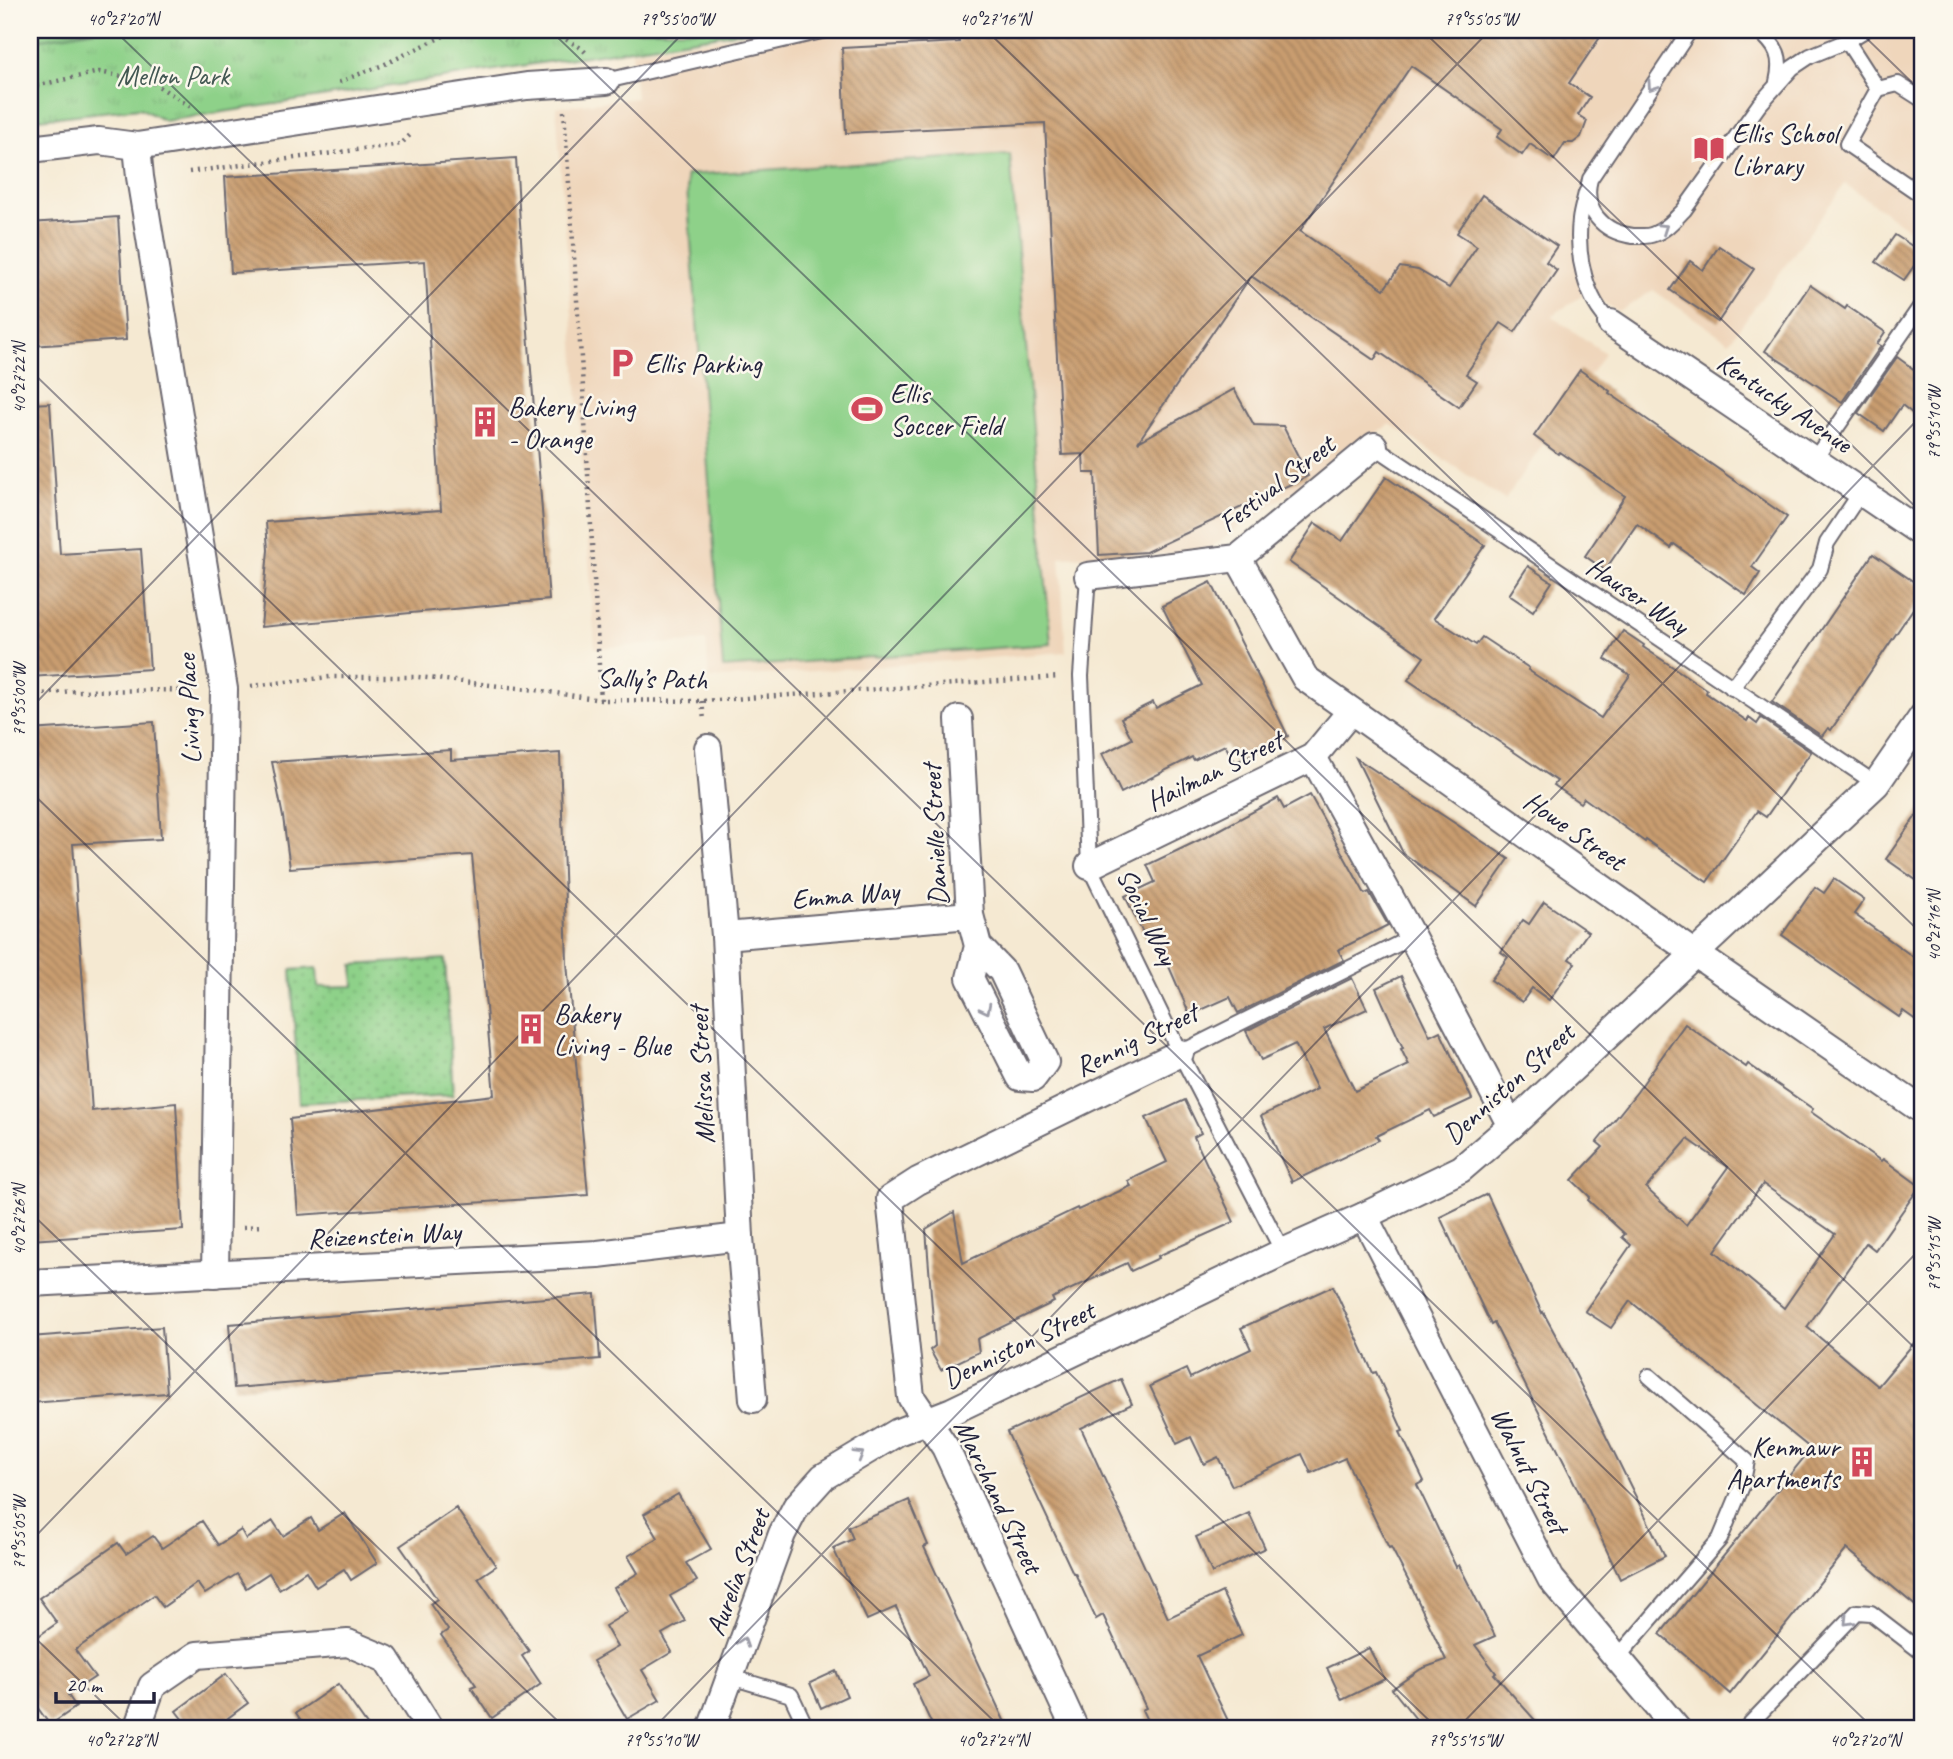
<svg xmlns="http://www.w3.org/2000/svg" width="1953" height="1759" font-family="Caveat,sans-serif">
<defs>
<pattern id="grass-dots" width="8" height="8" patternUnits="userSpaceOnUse" patternTransform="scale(1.75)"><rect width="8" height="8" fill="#8ed189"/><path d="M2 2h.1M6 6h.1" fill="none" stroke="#7ab377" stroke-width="1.8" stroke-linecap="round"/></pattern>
<pattern id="park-tufts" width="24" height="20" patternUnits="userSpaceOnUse" patternTransform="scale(1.75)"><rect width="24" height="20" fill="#8ed189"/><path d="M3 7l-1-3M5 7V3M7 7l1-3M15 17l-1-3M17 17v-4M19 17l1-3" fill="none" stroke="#7ab377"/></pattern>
<pattern id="building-back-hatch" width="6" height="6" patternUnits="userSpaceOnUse" patternTransform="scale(1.75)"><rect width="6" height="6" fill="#c99d70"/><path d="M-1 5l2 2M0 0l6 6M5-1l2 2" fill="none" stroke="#a3805d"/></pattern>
</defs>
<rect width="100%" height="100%" fill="#fbf7ec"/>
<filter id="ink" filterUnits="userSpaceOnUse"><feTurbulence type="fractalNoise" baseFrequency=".0143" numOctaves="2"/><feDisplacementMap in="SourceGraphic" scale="14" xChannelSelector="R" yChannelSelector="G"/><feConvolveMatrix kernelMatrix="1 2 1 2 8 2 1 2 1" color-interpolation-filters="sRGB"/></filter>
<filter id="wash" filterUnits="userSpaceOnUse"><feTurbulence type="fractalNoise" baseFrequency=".00686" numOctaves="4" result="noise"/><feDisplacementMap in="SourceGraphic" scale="28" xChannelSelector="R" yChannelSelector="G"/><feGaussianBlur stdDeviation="1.57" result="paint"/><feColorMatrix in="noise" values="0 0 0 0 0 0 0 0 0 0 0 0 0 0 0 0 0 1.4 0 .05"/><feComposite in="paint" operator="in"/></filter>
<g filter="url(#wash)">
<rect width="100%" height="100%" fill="#f5e9d2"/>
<polygon fill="#efd6bb" points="778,30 1923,30 1923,239 1845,184 1729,342 1653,290 1619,312 1588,292 1551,316 1605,353 1505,500 1390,424 1202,553 1060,557 1066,652 709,679 706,641 595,648 572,315 556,107 636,98 632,52"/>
<polygon fill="url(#grass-dots)" stroke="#587a62" stroke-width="2" points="445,959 453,1095 299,1103 291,970 317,968 318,987 354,986 353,965"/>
<polygon fill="url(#park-tufts)" stroke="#587a62" stroke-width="2" points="30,30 754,30 165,121 140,108 30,120"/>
<g fill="#8ed189" stroke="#587a62" stroke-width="2">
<polygon points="30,30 95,30 30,41"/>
<polygon points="1010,154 1051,644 723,668 686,175"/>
</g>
<g id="blocks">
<g fill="url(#building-back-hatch)" fill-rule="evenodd">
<polygon points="958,30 1011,30 1012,34 1090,30 1605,30 1569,83 1590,97 1578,115 1587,121 1581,137 1573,143 1565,143 1554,160 1530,144 1522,155 1497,137 1502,129 1411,66 1300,231 1384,289 1400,267 1418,270 1449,288 1477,246 1457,233 1482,195 1557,246 1546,262 1557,270 1515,332 1501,323 1466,374 1477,381 1459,407 1379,352 1374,360 1251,276 1138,442 1234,389 1254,425 1283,426 1308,476 1146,552 1099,555 1095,473 1084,473 1083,454 1062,455 1045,123 846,133 842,48 959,42"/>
<polygon points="516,158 522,255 549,600 261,627 268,550 266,522 441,510 425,261 231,273 225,177"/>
<polygon points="118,217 126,340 30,346 30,223"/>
<polygon points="1895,235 1923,253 1904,280 1876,262"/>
<polygon points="1719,246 1754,269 1718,322 1670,290 1690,261 1703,270"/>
<polygon points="1810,285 1845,309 1847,306 1885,332 1877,344 1881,346 1842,402 1765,351"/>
<polygon points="1897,357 1923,376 1923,422 1902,405 1884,431 1858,413"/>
<polygon points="1580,370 1610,391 1609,393 1787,517 1752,567 1760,573 1746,595 1674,544 1671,548 1637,524 1605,570 1585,556 1625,496 1560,452 1558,454 1534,436"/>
<polygon points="50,403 60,554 141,549 150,669 30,677 30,404"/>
<polygon points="1386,477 1485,545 1434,618 1476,645 1482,637 1529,668 1528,670 1601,718 1630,675 1605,659 1623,631 1644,645 1643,647 1707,690 1706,693 1747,721 1749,718 1757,724 1761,718 1811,752 1766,817 1757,811 1707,882 1646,840 1645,842 1584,798 1580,803 1554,785 1557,781 1408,680 1424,657 1289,562 1315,523 1342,541"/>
<polygon points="1873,554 1923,588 1923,594 1831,730 1828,728 1822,736 1772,702"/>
<polygon points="1528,566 1552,582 1533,611 1509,595"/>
<polygon points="1211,582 1288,736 1235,763 1225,745 1194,760 1192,757 1121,793 1102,754 1132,739 1121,718 1153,702 1156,708 1202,685 1162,606"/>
<polygon points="154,722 161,839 73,844 92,1111 176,1103 183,1230 30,1240 30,730"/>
<polygon points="451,750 451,760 560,753 567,963 588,1195 298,1215 290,1119 494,1095 472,855 290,868 283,817 272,762"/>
<polygon points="1356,758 1509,859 1476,906 1403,853"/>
<polygon points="1310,795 1365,894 1369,892 1388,925 1338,950 1344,960 1238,1013 1230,997 1190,1015 1154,932 1145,937 1125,896 1155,882 1147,865 1210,835 1278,798 1284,809"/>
<polygon points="1923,806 1923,885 1886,859"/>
<polygon points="1834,879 1864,900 1854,914 1923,964 1923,1025 1903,1011 1899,1017 1782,935 1815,887 1824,893"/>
<polygon points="1544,902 1588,932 1569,959 1575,963 1549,1000 1532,988 1522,1002 1491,980 1508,957 1501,952 1523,920 1529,924"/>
<polygon points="1401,976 1430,1036 1440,1031 1472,1099 1434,1117 1430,1110 1376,1136 1379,1140 1292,1182 1261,1116 1317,1089 1295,1044 1261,1060 1246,1031 1352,978 1367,1009 1324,1029 1355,1091 1409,1065 1401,1049 1403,1048 1376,988"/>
<path d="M1685,1024L1746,1067L1748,1064L1813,1109L1811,1112L1881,1161L1883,1159L1920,1186L1875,1250L1866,1243L1807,1327L1878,1386L1923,1332V1612L1847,1549L1730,1694L1660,1634L1811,1449L1630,1301L1611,1328L1585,1311L1631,1245L1622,1237L1625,1234L1588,1200L1590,1197L1572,1180L1603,1147L1597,1142L1637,1092ZM1688,1139L1728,1167L1686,1225L1646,1188ZM1763,1184L1835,1234L1784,1308L1715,1251Z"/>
<polygon points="1185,1100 1201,1133 1194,1137 1234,1222 1158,1256 1159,1258 1131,1271 1127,1263 1052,1298 1054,1302 977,1339 979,1352 941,1370 930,1350 935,1346 926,1229 954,1212 963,1263 1077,1208 1078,1210 1131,1186 1128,1181 1167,1162 1146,1118"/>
<polygon points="1487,1194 1542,1313 1543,1312 1561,1345 1665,1556 1620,1579 1588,1510 1494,1323 1491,1325 1440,1217"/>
<polygon points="1333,1286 1373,1373 1376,1372 1403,1431 1400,1432 1424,1481 1417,1485 1456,1567 1459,1565 1495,1636 1475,1645 1496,1673 1494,1674 1543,1729 1424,1729 1392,1689 1421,1669 1446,1660 1409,1582 1391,1547 1389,1548 1345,1458 1311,1473 1302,1454 1232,1486 1218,1457 1204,1464 1191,1437 1177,1444 1150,1386 1186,1369 1190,1378 1251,1349 1241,1328"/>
<polygon points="595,1294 600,1359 234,1388 229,1324"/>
<polygon points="162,1327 167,1393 30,1403 30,1337"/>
<polygon points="1121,1379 1132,1404 1081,1428 1168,1618 1222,1592 1242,1635 1197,1656 1232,1729 1151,1729 1142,1710 1146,1708 1103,1615 1096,1619 1075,1573 1073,1573 1007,1432"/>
<polygon points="678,1494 711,1549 686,1563 697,1581 670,1596 685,1621 662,1634 672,1652 642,1670 660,1700 627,1719 593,1661 617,1647 605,1626 628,1612 614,1588 638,1573 628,1556 658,1538 644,1514"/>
<polygon points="909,1500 928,1545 924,1547 1008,1729 934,1729 913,1684 929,1676 896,1607 867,1620 833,1548 853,1539 848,1527"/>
<polygon points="456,1508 496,1566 478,1578 529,1651 522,1656 541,1684 492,1718 471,1687 476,1685 441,1635 448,1630 430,1604 437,1599 400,1546"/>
<polygon points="345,1513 377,1563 351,1580 344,1569 316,1587 306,1571 279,1589 269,1573 246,1588 237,1574 205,1594 197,1583 163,1607 154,1595 75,1650 95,1677 68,1695 76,1707 50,1725 30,1697 30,1642 57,1623 39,1598 118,1543 126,1554 153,1536 162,1548 202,1521 218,1545 241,1530 246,1539 273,1521 283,1536 311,1518 318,1530"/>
<polygon points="1249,1513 1265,1548 1212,1573 1196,1537"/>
<polygon points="1369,1648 1385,1679 1342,1700 1327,1668"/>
<polygon points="836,1671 847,1696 821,1708 810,1683"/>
<polygon points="226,1674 248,1703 228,1718 237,1729 190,1729 176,1711"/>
<polygon points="338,1684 370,1729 307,1729 296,1713"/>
</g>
</g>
</g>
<g filter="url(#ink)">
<use href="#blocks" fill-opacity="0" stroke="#6c6870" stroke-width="2"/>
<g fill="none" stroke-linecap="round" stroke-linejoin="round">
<g stroke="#6c6870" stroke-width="18">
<g id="service">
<path d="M1690,30L1590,179C1582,209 1602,232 1633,236C1640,236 1648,237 1654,234C1666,230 1675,219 1684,210L1759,105L1792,68L1810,56L1847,41L1865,30"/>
<path d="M1758,30C1777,46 1783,57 1777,82"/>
<polyline points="1847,41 1878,89 1847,144 1923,196"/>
<polyline points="606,81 826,30"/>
<polyline points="1878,89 1898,84 1923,100"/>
<path d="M1586,193C1584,202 1581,211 1580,220C1576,255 1585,299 1611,323"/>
<polyline points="1374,446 1876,784"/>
<polyline points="1814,460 1923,303"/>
<polyline points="1088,576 1081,676 1089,866 1180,1053 1283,1252"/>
<polyline points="1732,688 1820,569 1827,543 1861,492"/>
<polyline points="1180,1053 1412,937"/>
<polyline points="1618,1657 1720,1539 1742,1486 1747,1461 1649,1376"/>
<polyline points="731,1677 791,1695 807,1729"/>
<polyline points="1745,1729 1857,1612 1871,1613 1923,1653"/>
</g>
</g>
<g stroke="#6c6870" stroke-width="30">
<g id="minor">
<polyline points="137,146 140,177 224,689 215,1274"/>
<polyline points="30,149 99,141 137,146 527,86 606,81"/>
<polyline points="1611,323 1923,534"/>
<polyline points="1238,558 1305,678 1674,939 1923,1111"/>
<polyline points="1088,576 1238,558 1374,446"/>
<polyline points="959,719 970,915 978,946 970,978 1020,1077 1033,1078 1045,1062 1002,971 978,946"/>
<polyline points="708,748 725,936 740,1237 753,1399"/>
<polyline points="1313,757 1412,937 1511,1126"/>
<polyline points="1089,866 1313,757 1351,711"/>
<polyline points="725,936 970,915"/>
<polyline points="1364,1216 1551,1579 1677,1729"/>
<polyline points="30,1283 598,1254 740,1237"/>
<polyline points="137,1729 152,1686 197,1655 348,1643 386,1659 430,1729"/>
<polyline points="711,1729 782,1534 796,1507 823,1477 898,1432 952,1411 1283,1252 1364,1216 1461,1169 1511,1126 1876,784 1923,716"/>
<polyline points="1075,1729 945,1447 911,1397 890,1199 918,1181 1180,1053"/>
</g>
</g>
<g stroke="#6c6870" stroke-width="4.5" stroke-dasharray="2 5" stroke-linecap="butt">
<path d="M556,30C566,44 576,41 587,54"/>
<polyline points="339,82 383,65 456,30"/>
<polyline points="30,87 99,72 152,82 191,107"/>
<polyline points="564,111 583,387 601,700"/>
<polyline points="189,172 401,144 410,135"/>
<polyline points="251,686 330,677 418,677 536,690 601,700 702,701 1059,677"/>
<polyline points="30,695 72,691 194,690"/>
<polyline points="702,701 704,720"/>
<polyline points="243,1227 263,1226"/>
</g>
<use href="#service" stroke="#fff" stroke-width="14"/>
<use href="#minor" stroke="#fff" stroke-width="26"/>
</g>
<defs><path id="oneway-chevron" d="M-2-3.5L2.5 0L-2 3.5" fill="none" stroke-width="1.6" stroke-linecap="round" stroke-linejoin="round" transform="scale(1.75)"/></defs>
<g stroke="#9c9ca7">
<use href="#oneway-chevron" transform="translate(1652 86) rotate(124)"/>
<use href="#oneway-chevron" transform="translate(1663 228) rotate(-34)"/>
<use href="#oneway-chevron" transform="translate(986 1009) rotate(63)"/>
<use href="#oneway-chevron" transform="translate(859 1455) rotate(-31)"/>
<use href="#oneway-chevron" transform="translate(1848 1621) rotate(134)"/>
<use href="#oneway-chevron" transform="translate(743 1642) rotate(-71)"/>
</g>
</g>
<path fill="none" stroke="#22223b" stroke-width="2" stroke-opacity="0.45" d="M114,30L1874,1729M550,30L1923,1356M986,30L1923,935M1422,30L1923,514M1858,30L1923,93M30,370L1438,1729M30,709L686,30M30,791L1002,1729M30,1212L566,1729M30,1542L1490,30M30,1633L130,1729M653,1729L1923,414M1457,1729L1923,1246"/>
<defs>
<g id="library-bare" transform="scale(2.415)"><path d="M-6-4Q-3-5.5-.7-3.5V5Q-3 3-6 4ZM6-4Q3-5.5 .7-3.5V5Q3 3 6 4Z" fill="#d1495b" stroke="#fbf7ec" stroke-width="2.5" paint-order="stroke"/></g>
<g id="parking-bare" transform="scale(2.415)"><path d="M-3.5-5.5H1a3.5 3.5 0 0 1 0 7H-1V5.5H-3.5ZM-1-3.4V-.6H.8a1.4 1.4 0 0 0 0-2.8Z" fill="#d1495b" stroke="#fbf7ec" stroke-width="2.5" paint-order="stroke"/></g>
<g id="stadium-bare" transform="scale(2.415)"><path d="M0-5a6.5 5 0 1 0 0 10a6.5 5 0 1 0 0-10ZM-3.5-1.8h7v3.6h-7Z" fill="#d1495b" stroke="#fbf7ec" stroke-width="2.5" paint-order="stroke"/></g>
<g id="building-bare" transform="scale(2.415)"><path d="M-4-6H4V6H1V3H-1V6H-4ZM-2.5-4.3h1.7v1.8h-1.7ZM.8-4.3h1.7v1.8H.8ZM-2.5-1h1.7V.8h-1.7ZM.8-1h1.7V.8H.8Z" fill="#d1495b" stroke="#fbf7ec" stroke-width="2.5" paint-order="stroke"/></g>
</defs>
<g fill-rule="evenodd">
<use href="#library-bare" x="1709" y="149"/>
<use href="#parking-bare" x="622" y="363"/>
<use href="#stadium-bare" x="867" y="409"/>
<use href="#building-bare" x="485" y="422"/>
<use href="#building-bare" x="531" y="1029"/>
<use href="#building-bare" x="1862" y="1462"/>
</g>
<g text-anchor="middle" stroke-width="5" stroke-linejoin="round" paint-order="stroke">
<g font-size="28" fill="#425752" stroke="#fbf7ec">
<text x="173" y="85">Mellon Park</text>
</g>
<g font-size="28" fill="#22223b" stroke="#fbf7ec" text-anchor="start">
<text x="1732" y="143">Ellis School<tspan x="1732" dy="32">Library</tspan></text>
<text x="645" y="373">Ellis Parking</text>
<text x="890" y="403">Ellis<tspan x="890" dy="32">Soccer Field</tspan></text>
<text x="508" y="416">Bakery Living<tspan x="508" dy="32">- Orange</tspan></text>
<text x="554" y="1023">Bakery<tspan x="554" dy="32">Living - Blue</tspan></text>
<text x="1839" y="1456" text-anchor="end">Kenmawr<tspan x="1839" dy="32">Apartments</tspan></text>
</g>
<g font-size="28" fill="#22223b" stroke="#fbf7ec">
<text transform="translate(1785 402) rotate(34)" y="10">Kentucky Avenue</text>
<text transform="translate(1276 483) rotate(-38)" y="10">Festival Street</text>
<text transform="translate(1638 595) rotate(34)" y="10">Hauser Way</text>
<text transform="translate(652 678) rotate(1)" y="10">Sally’s Path</text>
<text transform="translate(188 709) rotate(-93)" y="10">Living Place</text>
<text transform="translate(1214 770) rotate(-26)" y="10">Hailman Street</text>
<text transform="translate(1575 830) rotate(35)" y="10">Howe Street</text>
<text transform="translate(934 835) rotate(-93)" y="10">Danielle Street</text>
<text transform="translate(845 894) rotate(-5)" y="10">Emma Way</text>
<text transform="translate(1148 916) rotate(64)" y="10">Social Way</text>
<text transform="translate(1136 1039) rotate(-26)" y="10">Rennig Street</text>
<text transform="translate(701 1075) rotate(-93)" y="10">Melissa Street</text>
<text transform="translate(1508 1083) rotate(-42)" y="10">Denniston Street</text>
<text transform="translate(384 1234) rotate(-3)" y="10">Reizenstein Way</text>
<text transform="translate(1018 1344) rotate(-26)" y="10">Denniston Street</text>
<text transform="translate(1530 1470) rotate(63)" y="10">Walnut Street</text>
<text transform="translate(999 1496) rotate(64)" y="10">Marchand Street</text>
<text transform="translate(737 1572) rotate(-69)" y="10">Aurelia Street</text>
</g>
</g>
<rect width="1953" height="1759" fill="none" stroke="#fbf7ec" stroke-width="77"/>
<path d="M56 1692v10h98v-10" fill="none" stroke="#22223b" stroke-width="3.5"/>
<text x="66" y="1692" font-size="21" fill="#22223b" stroke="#fbf7ec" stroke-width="5" paint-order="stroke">20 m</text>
<rect x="38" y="38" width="1876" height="1682" fill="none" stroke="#22223b" stroke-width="2.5"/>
<g font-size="18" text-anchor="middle" fill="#22223b">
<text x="123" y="25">40°27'20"N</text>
<text x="677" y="25">79°55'00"W</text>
<text x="995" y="25">40°27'16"N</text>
<text x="1481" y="25">79°55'05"W</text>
<text transform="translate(19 378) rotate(-90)" y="6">40°27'22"N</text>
<text transform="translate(1934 423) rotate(-90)" y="6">79°55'10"W</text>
<text transform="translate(19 700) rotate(-90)" y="6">79°55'00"W</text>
<text transform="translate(1934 926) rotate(-90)" y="6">40°27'16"N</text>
<text transform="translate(19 1220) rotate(-90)" y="6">40°27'26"N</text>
<text transform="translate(1934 1255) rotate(-90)" y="6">79°55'15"W</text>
<text transform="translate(19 1533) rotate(-90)" y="6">79°55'05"W</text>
<text x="121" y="1746">40°27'28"N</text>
<text x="661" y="1746">79°55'10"W</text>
<text x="993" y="1746">40°27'24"N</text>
<text x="1465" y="1746">79°55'15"W</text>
<text x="1865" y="1746">40°27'20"N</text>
</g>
</svg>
